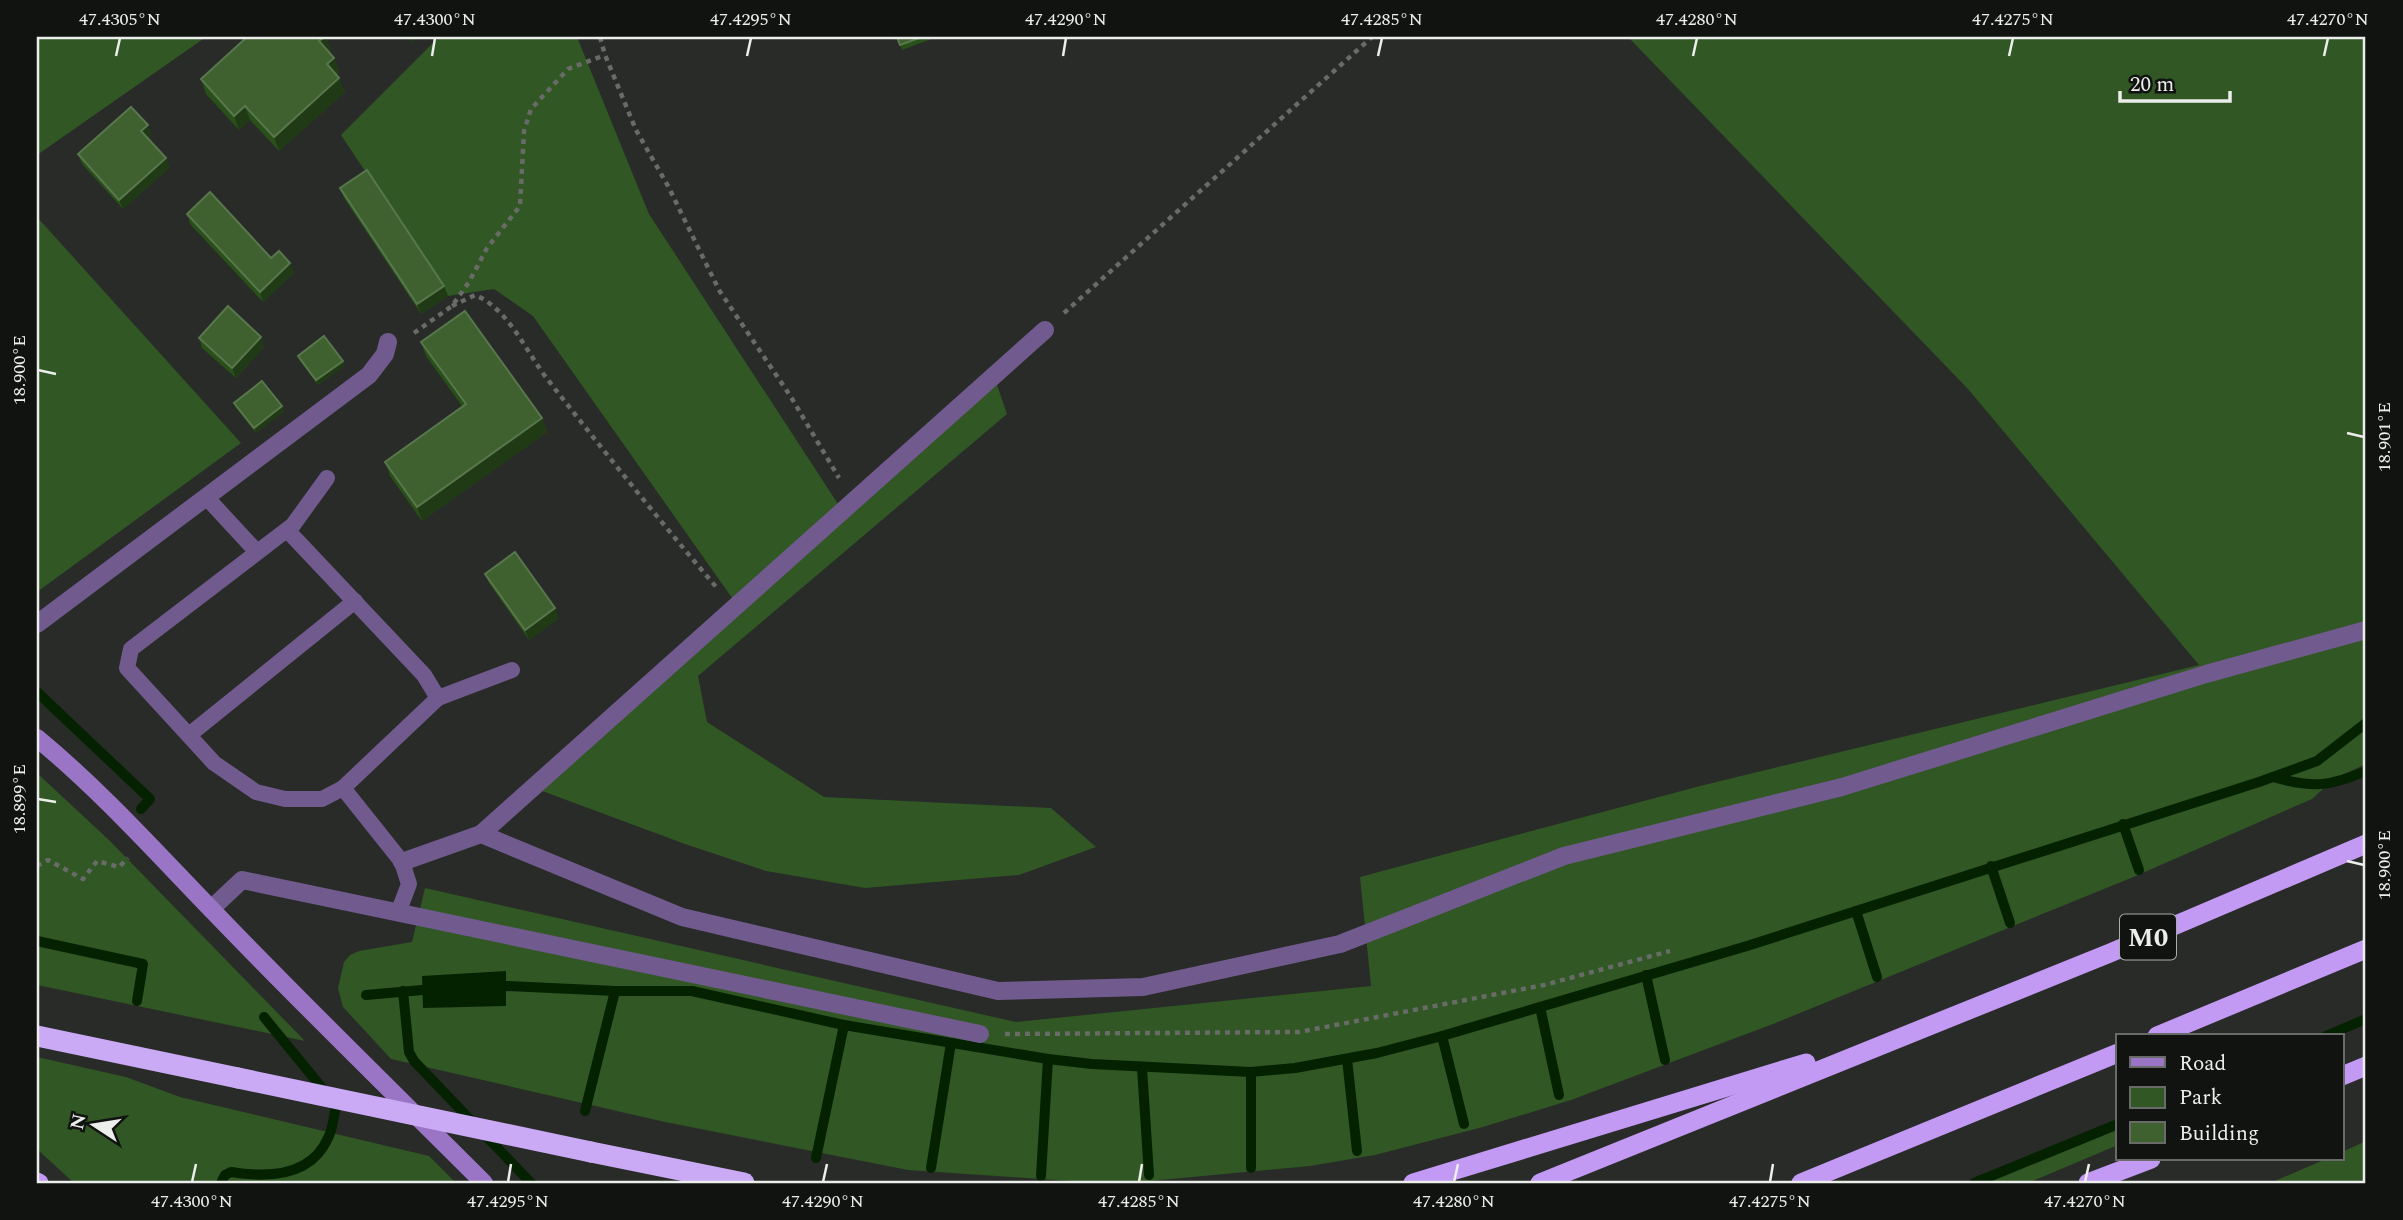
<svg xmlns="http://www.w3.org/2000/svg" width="2403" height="1220" font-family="Spectral,serif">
<rect width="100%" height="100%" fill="#282b27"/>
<g fill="#305724">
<polygon points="37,37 206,37 37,155"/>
<polygon points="439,37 577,37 649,214 840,507 994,376 1007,414 698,676 707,722 824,797 1051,808 1096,847 1019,875 865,888 766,871 685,844 534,788 737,605 533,316 494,289 448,296 341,135"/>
<polygon points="1628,37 2366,37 2366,764 2335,778 2312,799 2131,878 1773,1024 1571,1100 1483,1127 1375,1155 1310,1166 1150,1181 1071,1181 908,1170 665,1122 391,1059 343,1007 338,988 344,962 350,955 359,951 412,942 425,888 1016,1022 1371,986 1360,877 1700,786 2199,665 1968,389"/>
<polygon points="37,217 241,443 37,592"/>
<polygon points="37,773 110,841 305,1041 37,985"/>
<polygon points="37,1057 126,1077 180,1097 429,1156 456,1183 74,1183 37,1149"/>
<polygon points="2118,1128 2118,1145 2028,1183 1984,1183"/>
<polygon points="2366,1141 2366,1183 2270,1183 2326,1159 2342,1159 2342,1152"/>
</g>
<polygon fill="#052200" points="506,971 506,1006 423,1008 422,976"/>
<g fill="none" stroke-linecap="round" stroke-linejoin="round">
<g stroke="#052200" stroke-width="10">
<polyline points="37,692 150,799 141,809"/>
<path d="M2273,777C2312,788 2329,787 2366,771"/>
<polyline points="2123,824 2139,870"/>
<polyline points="1991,866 2010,923"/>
<polyline points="1856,911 1877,977"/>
<polyline points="37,941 143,964 137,1001"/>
<polyline points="1646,975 1665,1060"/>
<polyline points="506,986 615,991 692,991 844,1025 1048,1059 1092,1064 1251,1072 1295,1068 1377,1053 1442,1036 1747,946 2259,782 2317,761 2366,723"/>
<polyline points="403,991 409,1052 414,1061 531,1183"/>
<polyline points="366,995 422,990"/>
<polyline points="1540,1007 1559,1095"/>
<polyline points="1442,1036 1464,1124"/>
<polyline points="2326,1036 2366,1019"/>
<polyline points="1347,1059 1357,1151"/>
<polyline points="1142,1068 1149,1175"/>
<polyline points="585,1111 615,991"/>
<polyline points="816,1158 844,1025"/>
<polyline points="931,1168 951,1043"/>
<polyline points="1251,1168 1251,1072"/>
<polyline points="1041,1176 1048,1059"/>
<path d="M221,1183L225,1175L231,1172C268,1178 311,1177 328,1138C333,1129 334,1116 336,1105L264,1017"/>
<polyline points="1974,1183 2118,1124"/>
</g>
<g stroke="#686b67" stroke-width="4.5" stroke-dasharray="5 5" stroke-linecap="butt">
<polyline points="600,37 605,55 636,130 668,186 719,290 791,397 839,478"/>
<path d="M452,306L475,295C509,309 526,352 548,380C603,450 659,520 717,588"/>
<polyline points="1064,313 1372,37"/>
<polyline points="414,333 452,306 469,282 487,248 520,206 524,131 531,109 568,69 605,55"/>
<polyline points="37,866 48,860 83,879 97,861 119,867 128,858"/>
<polyline points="1005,1034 1299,1032 1544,985 1670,951"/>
</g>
<g stroke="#715a8d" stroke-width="16">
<polyline points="327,478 293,525 131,649 127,668 214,763 256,792 285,799 322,799 343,788 438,698 512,670"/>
<polyline points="207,498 257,552"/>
<polyline points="287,530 424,675 438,698"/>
<polyline points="189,735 355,601"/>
<polyline points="343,788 402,862 409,884 398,913"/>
</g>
<g stroke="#715a8d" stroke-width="18">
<polyline points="37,624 369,375 385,354 388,342"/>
<polyline points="481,834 682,917 998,991 1143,987 1340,944 1564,856 1842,787 2206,674 2366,630"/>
<polyline points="402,862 481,834 1045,330"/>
<polyline points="211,909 242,880 980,1034"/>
</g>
<path stroke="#9a75c5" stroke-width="18" d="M37,738C100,790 154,850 211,909C300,1002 393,1092 484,1183"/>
<g stroke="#c299f3" stroke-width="19">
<polyline points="2157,1036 2366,949"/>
<polyline points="2342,1076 2366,1066"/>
<polyline points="37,1182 39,1183"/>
<polyline points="1413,1183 1806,1063"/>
<polyline points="1540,1183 2110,953 2366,844"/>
<polyline points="1801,1183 2118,1053"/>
<polyline points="2088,1183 2151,1159"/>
</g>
<g stroke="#cbaaf5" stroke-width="21">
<polyline points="37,1036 238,1078"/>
<polyline points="591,1152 744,1183"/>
</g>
<polyline stroke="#cbaaf5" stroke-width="21" points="238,1078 591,1152"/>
</g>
<g fill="#295019">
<polygon points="247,37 326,37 331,50 329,52 334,58 339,72 337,75 345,92 279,151 250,120 239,130 206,94 201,79"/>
<polygon points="893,37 937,37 902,50 898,38 894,40"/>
<polygon points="151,135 148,138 166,158 169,168 123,209 82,164 78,154"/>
<polygon points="340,188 444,286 448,296 421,314 344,198"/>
<polygon points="187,214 271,258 294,273 263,302 190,224"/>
<polygon points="199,338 264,347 236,378 202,348"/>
<polygon points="421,342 542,418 547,432 422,521 390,476 385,462 462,406 426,356"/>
<polygon points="298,356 343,361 344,366 318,385 300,361"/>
<polygon points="234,403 284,411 256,433 236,408"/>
<polygon points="485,574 559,618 529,640 489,583"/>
</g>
<g fill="#203a15">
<polygon points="324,37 326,37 331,50 325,55 319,41"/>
<polygon points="408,37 417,37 410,44"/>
<polygon points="334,58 339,72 332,78 327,64"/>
<polygon points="339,78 345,92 279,151 274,137"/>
<polygon points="245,106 250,120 239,130 234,116"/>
<polygon points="148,125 151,135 145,140 141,131"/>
<polygon points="166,158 169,168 123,209 119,200"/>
<polygon points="290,263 294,273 263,302 260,292"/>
<polygon points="444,286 448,296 421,314 417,304"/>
<polygon points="261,337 264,347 236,378 232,368"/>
<polygon points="343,361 344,366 318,385 316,380"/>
<polygon points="282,406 284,411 256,433 254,428"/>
<polygon points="542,418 547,432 422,521 417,507"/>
<polygon points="555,608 559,618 529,640 525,630"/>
</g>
<g fill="#3e612f" stroke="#59774d" stroke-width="2">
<polygon points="247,37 324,37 319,41 334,58 327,64 339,78 274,137 245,106 234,116 201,79"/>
<polygon points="897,37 922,37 900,45"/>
<polygon points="131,107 148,125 141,131 166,158 119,200 78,154"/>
<polygon points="367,170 444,286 417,304 340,188"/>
<polygon points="210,192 271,258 279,251 290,263 260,292 187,214"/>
<polygon points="228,306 261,337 232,368 199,338"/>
<polygon points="465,311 542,418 417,507 385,462 466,404 421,342"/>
<polygon points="324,336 343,361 316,380 298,356"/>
<polygon points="262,381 282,406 254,428 234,403"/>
<polygon points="515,552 555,608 525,630 485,574"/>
</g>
<path fill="none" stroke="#eceeeb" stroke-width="2.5" d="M116,56L120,38M432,56L435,38M747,56L751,38M1063,56L1066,38M1378,56L1382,38M1693,56L1697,38M2009,56L2013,38M2324,56L2328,38M38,370L56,374M2347,433L2364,437M38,799L56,802M2347,861L2364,865M192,1182L196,1164M508,1182L511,1164M823,1182L827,1164M1139,1182L1142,1164M1454,1182L1458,1164M1770,1182L1773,1164M2085,1182L2089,1164"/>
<g text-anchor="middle" stroke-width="6" stroke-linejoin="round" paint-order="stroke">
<rect fill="#111311" stroke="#aaacaa" stroke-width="2" x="2120" y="914.5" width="56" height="45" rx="5"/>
<g font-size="26" font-weight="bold" fill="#eceeeb">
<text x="2148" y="946">M0</text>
</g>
</g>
<rect width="2403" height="1220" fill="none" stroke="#111311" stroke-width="77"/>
<rect x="2116" y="1034" width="228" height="126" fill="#111311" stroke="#696b68" stroke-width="2"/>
<rect x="2130" y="1057" width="35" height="10" fill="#9a75c5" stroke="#696b68" stroke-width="2"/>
<text x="2179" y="1070" font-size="21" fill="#eceeeb">Road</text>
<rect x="2130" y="1087" width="35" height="21" fill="#305724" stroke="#696b68" stroke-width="2"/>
<text x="2179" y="1104" font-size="21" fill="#eceeeb">Park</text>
<rect x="2130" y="1122" width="35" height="21" fill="#3e612f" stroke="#696b68" stroke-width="2"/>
<text x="2179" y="1140" font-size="21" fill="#eceeeb">Building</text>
<g transform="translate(94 1125) rotate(282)" stroke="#111311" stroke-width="5" paint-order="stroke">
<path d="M0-5L12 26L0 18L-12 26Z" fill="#eceeeb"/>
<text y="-10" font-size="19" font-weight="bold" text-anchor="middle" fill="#eceeeb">N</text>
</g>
<path d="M2120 91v10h110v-10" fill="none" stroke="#eceeeb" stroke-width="3.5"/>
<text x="2130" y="91" font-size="21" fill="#eceeeb" stroke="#111311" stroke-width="5" paint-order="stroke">20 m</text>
<rect x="38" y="38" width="2326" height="1144" fill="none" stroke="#eceeeb" stroke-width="2.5"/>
<g font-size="18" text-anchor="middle" fill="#eceeeb">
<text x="120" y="25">47.4305°N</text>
<text x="435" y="25">47.4300°N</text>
<text x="751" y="25">47.4295°N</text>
<text x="1066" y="25">47.4290°N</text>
<text x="1382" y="25">47.4285°N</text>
<text x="1697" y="25">47.4280°N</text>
<text x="2013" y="25">47.4275°N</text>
<text x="2328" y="25">47.4270°N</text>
<text transform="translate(19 370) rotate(-90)" y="6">18.900°E</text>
<text transform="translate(2384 437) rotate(-90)" y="6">18.901°E</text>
<text transform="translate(19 799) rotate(-90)" y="6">18.899°E</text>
<text transform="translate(2384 865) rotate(-90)" y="6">18.900°E</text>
<text x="192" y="1207">47.4300°N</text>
<text x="508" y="1207">47.4295°N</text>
<text x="823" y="1207">47.4290°N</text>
<text x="1139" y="1207">47.4285°N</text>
<text x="1454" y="1207">47.4280°N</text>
<text x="1770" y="1207">47.4275°N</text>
<text x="2085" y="1207">47.4270°N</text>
</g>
</svg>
